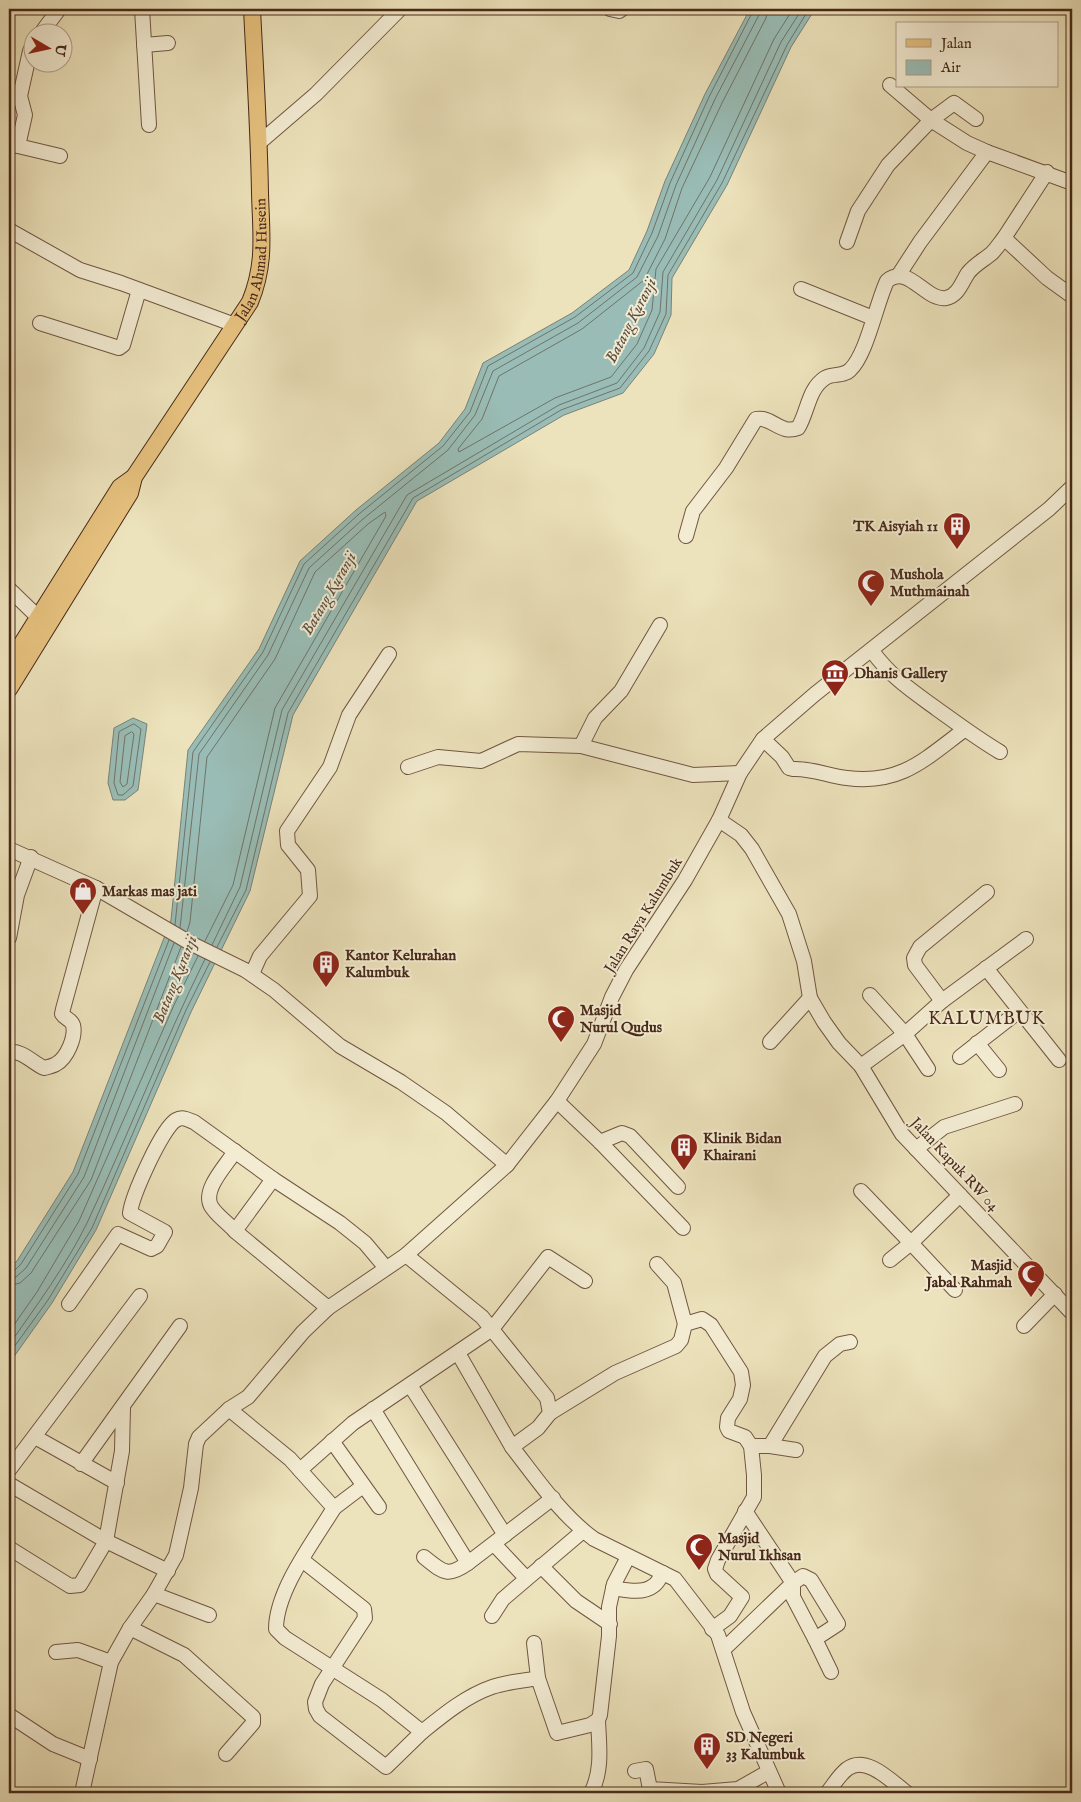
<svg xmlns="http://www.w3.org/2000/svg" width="1081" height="1802" font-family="'IM FELL English',serif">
<rect width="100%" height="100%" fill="#ece2bb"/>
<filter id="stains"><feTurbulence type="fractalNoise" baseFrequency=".004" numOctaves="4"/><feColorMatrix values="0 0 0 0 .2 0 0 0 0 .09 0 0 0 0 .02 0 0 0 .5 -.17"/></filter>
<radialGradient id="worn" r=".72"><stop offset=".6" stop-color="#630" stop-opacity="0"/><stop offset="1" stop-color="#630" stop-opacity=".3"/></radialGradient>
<g fill="#99bdb6" stroke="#798277">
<polygon points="750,9 815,9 791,47 727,185 672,278 671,315 654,354 623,393 564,415 417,501 293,715 250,891 191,1012 96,1230 52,1303 13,1358 9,1359 9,1269 17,1261 73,1172 171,920 188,750 259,649 300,561 356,510 439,443 465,409 483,363 572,313 629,270 647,231 665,181 705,94"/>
<polygon points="133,718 147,724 138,790 125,800 113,800 108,783 114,728"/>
</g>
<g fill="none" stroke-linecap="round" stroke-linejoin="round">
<g stroke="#707368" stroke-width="1">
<polyline points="768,9 766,18 722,103 682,188 665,239 644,280 582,329 499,376 482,419 458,449 459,452 555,398 611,377 637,344 652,310 656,269 710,177 774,39 793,9"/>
<polygon points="134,724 141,729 133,786 123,795 118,795 114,783 119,732"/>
<polygon points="132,732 134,734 127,784 123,787 120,782 125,736"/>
<polyline points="175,925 193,752 263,652 304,564 359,514 443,446 470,412 488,366 575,317 633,273 652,233 670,183 709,97 754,9"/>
<polyline points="180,928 199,754 268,655 309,568 363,519 448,450 475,415 493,371 578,323 637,277 658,236 676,185 715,99 759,15 760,9"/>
<polyline points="187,932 190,922 207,757 275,659 315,572 368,524 385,512 386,516 275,708 233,885 205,941"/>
<polyline points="212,945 240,887 282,710 407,495 559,405 617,383 644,348 660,312 663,272 717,180 781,42 802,9"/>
<polyline points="217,947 246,890 288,713 413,498 561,410 620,388 649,351 666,314 668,275 722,183 787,45 809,9"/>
<polyline points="9,1272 14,1271 21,1264 78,1174 169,940"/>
<polyline points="9,1278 16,1277 26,1268 84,1177 174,943"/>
<polyline points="9,1286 20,1283 31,1273 91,1180 181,947"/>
<polyline points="9,1332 37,1292 79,1221 174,1005 198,956"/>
<path d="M9,1345C36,1306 66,1266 87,1223C128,1136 162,1046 205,959"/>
<polyline points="9,1354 48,1300 92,1228 186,1010 210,962"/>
</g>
<g stroke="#715742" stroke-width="16">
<g id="minor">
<polyline points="142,9 149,125"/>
<polyline points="610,9 619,11 622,9"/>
<polyline points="42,32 59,9"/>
<polyline points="144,45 168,43"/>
<polyline points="890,85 931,120 954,103 976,119"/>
<polyline points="9,141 18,146 60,156"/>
<polyline points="259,143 316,94 400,9"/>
<polyline points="18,146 25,115 20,96 30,51 32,47"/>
<polyline points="1047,172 1004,238 1047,278 1072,296"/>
<polyline points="9,230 80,270 121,283 235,325"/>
<polyline points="847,242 858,211 888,165 931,120 967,143 987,152 1072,183"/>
<polyline points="898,276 920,242 987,152"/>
<polyline points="801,289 873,318"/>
<polyline points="40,323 119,348 123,345 139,290"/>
<path d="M686,536L693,511L726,468L756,419C772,416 780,435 798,428C808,412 808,389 825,378C833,373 843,377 850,370C867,354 876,304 887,281C908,263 925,301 946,298C958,296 962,282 968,273C975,264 984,260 992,253C996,249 1000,243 1004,238"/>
<polyline points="9,589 38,617"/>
<path d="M872,651C892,678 911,690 937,709C958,724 978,739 1000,752"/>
<path d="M763,739L782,757L789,768L793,769C811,768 829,776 847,778C900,785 924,760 964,730"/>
<polyline points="581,746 595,718 621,691 660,625"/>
<polyline points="408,767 438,757 481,761 518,744 581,746 693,775 740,773"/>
<polyline points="719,820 741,835 752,849 789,914 804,961 810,998 824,1022 839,1043 861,1066 902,1134 1072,1313"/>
<polyline points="9,849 96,888 192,944 245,970 274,990 340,1046 401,1082 446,1113 507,1165 557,1101 594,1044 612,997 626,970 685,880 719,820 740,773 763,739 815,694 1049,509 1072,487"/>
<polyline points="9,938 17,895 31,857"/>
<polyline points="986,968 1059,1060"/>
<polyline points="252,974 260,956 310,896 308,870 288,845 287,831 330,767 349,715 389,654"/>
<polyline points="870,995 905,1034 928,1069"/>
<polyline points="942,1001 915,965 914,958 920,947 987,892"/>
<polyline points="770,1042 810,998"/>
<polyline points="977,1043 999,1070"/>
<path d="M9,1052C22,1050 33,1063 44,1068C48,1067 53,1066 56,1064C67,1058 76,1037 73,1025C71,1019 65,1019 62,1014L63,1009L96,888"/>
<polyline points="960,1057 1019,1011"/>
<polyline points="861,1066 905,1034 942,1001 1026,939"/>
<polyline points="557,1101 600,1142 683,1228"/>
<polyline points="600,1142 622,1133 630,1136 678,1187"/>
<polyline points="916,1149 944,1127 1015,1104"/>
<path d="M235,1151C227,1165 202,1189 211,1206C216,1215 228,1223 235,1231"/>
<polyline points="273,1179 235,1231 328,1308"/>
<polyline points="861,1191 911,1243 960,1195"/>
<path d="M406,1255L482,1317L547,1398L550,1413L538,1428L512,1447C537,1479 561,1515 594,1539L675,1579L718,1635L743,1712L779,1793"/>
<polyline points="890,1260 911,1243 955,1290"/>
<polyline points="657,1264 674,1283 685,1324"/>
<path d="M69,1304L118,1234L151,1249L157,1246L165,1232L130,1213C132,1196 162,1128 176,1120C183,1116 188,1120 194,1122L273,1179L340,1223L365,1243L386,1268"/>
<polyline points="1024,1326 1055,1294"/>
<polyline points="458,1353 512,1447"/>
<polyline points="410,1385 505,1535"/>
<path d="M229,1409L290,1459L334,1508C314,1541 276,1590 276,1629L285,1638L382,1700L422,1732C443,1715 466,1696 492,1687C506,1682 523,1681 538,1678L557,1733L590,1725L598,1720L600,1715L609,1636V1607L614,1584L628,1557"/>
<polyline points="373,1409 468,1563 553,1498"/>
<polyline points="550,1413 615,1373 676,1346 681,1340 685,1324 702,1319 711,1325 741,1372 743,1385 740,1399 728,1418 727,1427 729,1431 745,1437 751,1446 754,1475 754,1497 718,1560 715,1569 717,1574 742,1597 730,1616 712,1629"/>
<polyline points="35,1437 117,1483"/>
<polyline points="332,1441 379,1507"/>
<polyline points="751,1446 770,1446 825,1356 840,1344 850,1342"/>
<polyline points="770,1446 796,1450"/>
<polyline points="81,1464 180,1326"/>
<polyline points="9,1470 140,1296"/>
<polyline points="300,1470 353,1423 492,1329 548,1257 585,1281"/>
<polyline points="9,1484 106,1541 168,1571"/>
<polyline points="334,1508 363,1486"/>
<polyline points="494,1544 526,1578"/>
<polyline points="9,1548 70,1586 80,1585 106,1541 122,1451 123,1407"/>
<path d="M424,1557C443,1572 447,1578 468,1563"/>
<polyline points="302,1560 359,1605 364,1609 365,1618 322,1684 315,1702 316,1709 320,1716 386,1767 422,1732"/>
<polyline points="541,1566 576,1601 610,1624"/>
<path d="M613,1588C625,1590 643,1594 653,1586C658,1583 660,1577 663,1573"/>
<polyline points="154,1594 209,1615"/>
<polyline points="492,1616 503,1599 583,1531"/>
<polyline points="130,1628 184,1655 253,1717 253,1723 226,1754"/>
<polyline points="815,1639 831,1672"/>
<polyline points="534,1643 538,1678"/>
<polyline points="724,1649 793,1583 803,1576 811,1580 838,1624 815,1639 793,1597 793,1583 745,1511"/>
<polyline points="56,1652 78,1650 111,1662"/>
<polyline points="9,1715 53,1744 90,1759"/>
<polyline points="635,1771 646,1769 650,1789 702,1792 738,1789 768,1772"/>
<polyline points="82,1793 111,1662 130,1628 154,1594 176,1555 191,1488 196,1444 199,1437 229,1409 248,1397 303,1332 328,1308 406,1255 507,1165"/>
<path d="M591,1793C603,1770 599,1745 598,1720"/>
<path d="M827,1793C833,1786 839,1775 847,1769C866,1754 892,1782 907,1793"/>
</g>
</g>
<g stroke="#482919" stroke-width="18">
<g id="major">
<polyline points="9,664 120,487 134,477"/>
<path id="s1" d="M9,689L130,493L134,477L250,302C266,263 261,234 260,193C259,131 255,70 252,9"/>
</g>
</g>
<use href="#minor" stroke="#f3ecd3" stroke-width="14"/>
<use href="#major" stroke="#e6c17e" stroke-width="16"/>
</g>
<defs>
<g id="building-pin" transform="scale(1.4375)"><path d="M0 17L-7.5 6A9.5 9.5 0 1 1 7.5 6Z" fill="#8f2418" stroke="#f3ecd3"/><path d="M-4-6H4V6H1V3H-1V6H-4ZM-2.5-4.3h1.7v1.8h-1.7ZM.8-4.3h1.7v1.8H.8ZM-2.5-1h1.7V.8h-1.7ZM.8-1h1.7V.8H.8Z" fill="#fff"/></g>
<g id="mosque-pin" transform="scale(1.4375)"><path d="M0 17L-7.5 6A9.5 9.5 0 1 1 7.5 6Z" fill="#8f2418" stroke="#f3ecd3"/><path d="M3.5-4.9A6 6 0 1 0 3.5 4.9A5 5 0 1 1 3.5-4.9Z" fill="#fff"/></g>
<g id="museum-pin" transform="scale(1.4375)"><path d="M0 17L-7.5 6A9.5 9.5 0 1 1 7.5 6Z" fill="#8f2418" stroke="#f3ecd3"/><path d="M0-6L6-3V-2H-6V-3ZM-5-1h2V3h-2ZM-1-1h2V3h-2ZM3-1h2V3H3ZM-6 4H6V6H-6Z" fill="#fff"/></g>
<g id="shop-pin" transform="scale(1.4375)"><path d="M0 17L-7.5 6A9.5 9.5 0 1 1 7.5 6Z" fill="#8f2418" stroke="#f3ecd3"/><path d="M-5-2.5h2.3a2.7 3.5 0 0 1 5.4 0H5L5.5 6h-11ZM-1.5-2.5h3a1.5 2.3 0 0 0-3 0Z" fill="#fff"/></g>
</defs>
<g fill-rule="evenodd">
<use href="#building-pin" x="957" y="526"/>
<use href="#mosque-pin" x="871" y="583"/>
<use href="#museum-pin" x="835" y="673"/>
<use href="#shop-pin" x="83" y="891"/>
<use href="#building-pin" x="326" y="964"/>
<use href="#mosque-pin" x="561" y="1019"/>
<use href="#building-pin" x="684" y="1147"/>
<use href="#mosque-pin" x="1031" y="1274"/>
<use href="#mosque-pin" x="699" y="1547"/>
<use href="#building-pin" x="707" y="1746"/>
</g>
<g text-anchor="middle" stroke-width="4" stroke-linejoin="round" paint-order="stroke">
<g font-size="15" fill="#482919" stroke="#f3ecd3">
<text dy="5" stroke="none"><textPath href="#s1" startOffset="499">Jalan Ahmad Husein</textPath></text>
<text transform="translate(643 915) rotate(-58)" y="5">Jalan Raya Kalumbuk</text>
<text transform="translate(955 1164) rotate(47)" y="5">Jalan Kapuk RW 04</text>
</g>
<g font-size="15" font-weight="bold" fill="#482919" stroke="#f3ecd3" text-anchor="start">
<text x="938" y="531" text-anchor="end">TK Aisyiah 11</text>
<text x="890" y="579">Mushola<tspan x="890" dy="17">Muthmainah</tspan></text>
<text x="854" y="678">Dhanis Gallery</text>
<text x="102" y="896">Markas mas jati</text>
<text x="345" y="960">Kantor Kelurahan<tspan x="345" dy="17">Kalumbuk</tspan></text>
<text x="580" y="1015">Masjid<tspan x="580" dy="17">Nurul Qudus</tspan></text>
<text x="703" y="1143">Klinik Bidan<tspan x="703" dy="17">Khairani</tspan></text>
<text x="1012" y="1270" text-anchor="end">Masjid<tspan x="1012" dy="17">Jabal Rahmah</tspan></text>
<text x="718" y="1543">Masjid<tspan x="718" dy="17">Nurul Ikhsan</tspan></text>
<text x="726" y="1742">SD Negeri<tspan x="726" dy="17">33 Kalumbuk</tspan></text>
</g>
<g font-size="16" font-style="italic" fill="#5c4e40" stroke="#f3ecd3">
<text transform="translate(630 320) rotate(-63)" y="6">Batang Kuranji</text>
<text transform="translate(328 593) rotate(-60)" y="6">Batang Kuranji</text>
<text transform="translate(174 979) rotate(-68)" y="6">Batang Kuranji</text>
</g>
<g font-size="18" letter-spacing="1" fill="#482919" stroke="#f3ecd3">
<text x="987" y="1024">KALUMBUK</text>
</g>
</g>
<rect width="1081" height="1802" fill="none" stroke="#ece2bb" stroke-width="30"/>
<rect x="10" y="10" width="1061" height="1782" fill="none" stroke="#482919" stroke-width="2.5"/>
<rect x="15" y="15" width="1051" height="1772" fill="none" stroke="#482919"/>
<rect x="896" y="22" width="162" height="65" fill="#f3ecd3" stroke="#af9e89"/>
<rect x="906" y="39" width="25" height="8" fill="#e6c17e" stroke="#af9e89"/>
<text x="941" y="48" font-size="15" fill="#482919">Jalan</text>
<rect x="906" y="60" width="25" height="15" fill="#99bdb6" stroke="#af9e89"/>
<text x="941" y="72" font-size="15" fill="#482919">Air</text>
<g transform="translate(48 48) rotate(99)"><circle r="24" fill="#f3ecd3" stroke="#af9e89"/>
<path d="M0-4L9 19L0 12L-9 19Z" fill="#8f2418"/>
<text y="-8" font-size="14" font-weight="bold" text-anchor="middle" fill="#482919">U</text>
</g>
<rect width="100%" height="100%" filter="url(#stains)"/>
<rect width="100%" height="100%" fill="url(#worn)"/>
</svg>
